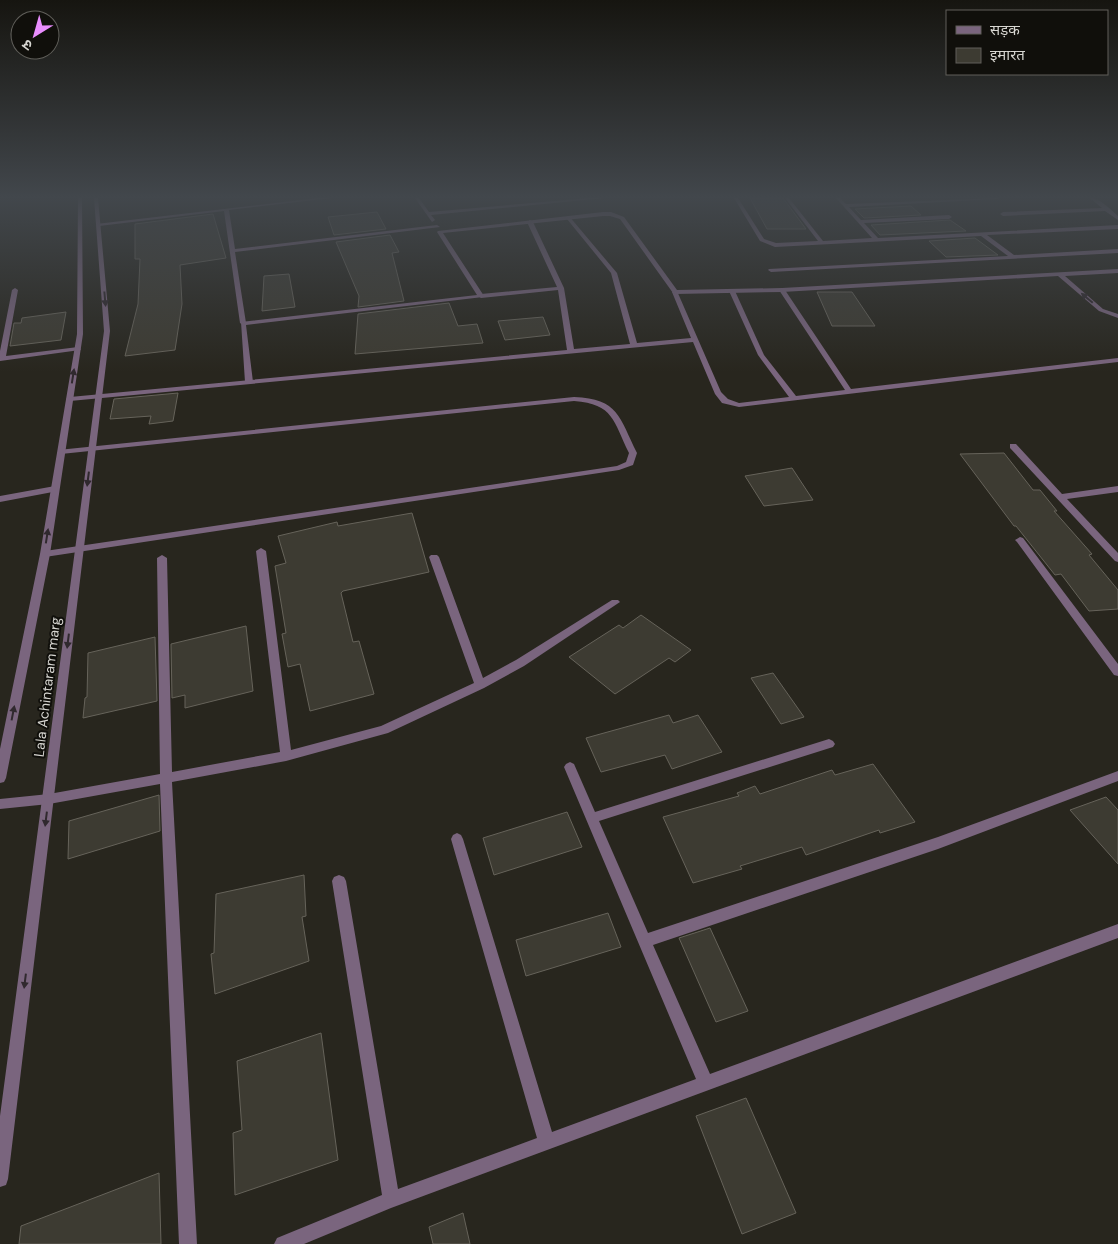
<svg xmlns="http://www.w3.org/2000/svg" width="1118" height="1244" font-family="'DM Sans','Noto Sans Devanagari',sans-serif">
<rect width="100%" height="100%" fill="#28261e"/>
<g fill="#3d3b32" stroke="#66635a">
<polygon points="750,198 783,198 806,229 767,229"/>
<polygon points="911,206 921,215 864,218 855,209"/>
<polygon points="377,212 386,229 334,235 328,217"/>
<polygon points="213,214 226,258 180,265 182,304 175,350 125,356 138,304 140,259 135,259 135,224"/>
<polygon points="950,220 966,231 880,235 871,225"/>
<polygon points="390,235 399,252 392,253 404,301 358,307 359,296 336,242"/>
<polygon points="975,238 998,255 946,257 929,241"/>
<polygon points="289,274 295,307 262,311 264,276"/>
<polygon points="817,292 852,292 875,326 832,326"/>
<polygon points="449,303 458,326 477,324 483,343 355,354 358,314"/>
<polygon points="66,312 61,340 10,346 14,323 21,323 22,318"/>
<polygon points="543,317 550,335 505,340 498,321"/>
<polygon points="178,393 173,421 149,424 151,416 110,419 114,399"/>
<polygon points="1004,453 1033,490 1040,490 1057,511 1054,511 1092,554 1089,555 1118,590 1118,609 1089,611 1061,574 1055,575 1016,526 1014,526 960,454"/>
<polygon points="792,468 813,500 764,506 745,476"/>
<polygon points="412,513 429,572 343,591 341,593 352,638 353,642 359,641 374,694 310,711 300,664 288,667 282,634 286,633 275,566 286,563 278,536 337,522 338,526"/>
<polygon points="641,615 691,650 675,662 669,658 615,694 569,657 619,625 623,628"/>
<polygon points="246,626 253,691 185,708 185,695 172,698 171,644"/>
<polygon points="155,637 157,701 83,718 85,698 87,697 88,653"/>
<polygon points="773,673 804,717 781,724 751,678"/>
<polygon points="669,715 673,723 698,715 722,752 672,769 665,755 601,772 586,738"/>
<polygon points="873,764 915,822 880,833 879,830 806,855 802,847 740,866 742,869 693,883 663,817 739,796 737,793 755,786 760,794 832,770 835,775"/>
<polygon points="159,795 160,831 68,859 69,821"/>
<polygon points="1106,797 1118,810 1118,864 1070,810"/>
<polygon points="567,812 582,847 494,875 483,838"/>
<polygon points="304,875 306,916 302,917 309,961 215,994 211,954 214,953 216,894"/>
<polygon points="608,913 621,947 526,976 516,940"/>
<polygon points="710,928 748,1011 716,1022 679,938"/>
<polygon points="321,1033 338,1160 235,1195 233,1133 242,1130 237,1061"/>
<polygon points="746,1098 796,1213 742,1234 696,1116"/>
<polygon points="159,1173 161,1244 19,1244 21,1226"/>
<polygon points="463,1213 470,1244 433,1244 429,1227"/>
</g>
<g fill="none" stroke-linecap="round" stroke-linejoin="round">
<g fill="#7a657e" fill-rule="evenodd">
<polygon points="318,198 332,198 229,210 235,249 437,225 440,227 235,252 246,323 243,325 240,323 224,211 99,226 96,224"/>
<polygon points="415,198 419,198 429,212 589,198 605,198 431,215 435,220 432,222"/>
<polygon points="734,198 738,198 764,239 776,243 818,241 785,198 789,198 823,241 872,238 836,198 840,198 846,204 999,198 997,199 849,207 861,220 949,215 952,217 949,219 864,223 878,238 1118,225 1118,229 987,235 1014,255 1118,249 1118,253 771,272 768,270 769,269 1008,256 981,236 775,247 760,241"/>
<path d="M1090,198C1100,198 1110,209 1118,216V220L1105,211L1003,216L1000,214L1003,212L1102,208Z"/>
<polygon points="569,216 617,273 637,343 691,338 672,292 677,291 721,392 728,399 739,403 789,397 758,355 729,291 732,289 735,291 764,355 796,396 845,390 779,290 782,288 785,290 851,389 1118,358 1118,362 739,407 722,403 715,394 693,342 70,401 66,399 70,397 567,350 558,290 481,298 478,296 481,294 557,287 527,222 530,220 533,222 564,288 574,349 630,344 611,273 567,219"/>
<path d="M574,397C619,399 619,417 637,453L633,465L619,470L45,557L40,554L45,551L617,466L626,462L629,453C613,421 614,404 574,401L61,454H58V450Z"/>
</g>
<g fill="#7a657e" fill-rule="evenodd">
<polygon points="603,212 611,212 624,217 677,290 782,288 1118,269 1118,273 1065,276 1103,309 1118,314 1118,318 1099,311 1058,276 782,292 675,294 673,293 620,219 610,216 603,216 443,233 484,296 483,297 246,325 253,382 249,384 245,382 241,322 477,295 437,232 438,231"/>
<polygon points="15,288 18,290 6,356 78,347 81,349 80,350 0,361 0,351 12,290"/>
<polygon points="1010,444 1016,444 1062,494 1118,486 1118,492 1067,499 1118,553 1118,562 1115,561 1010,448"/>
<polygon points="55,486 58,487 58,491 0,502 0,496"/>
<polygon points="1020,537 1023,538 1118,664 1118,676 1114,675 1017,542 1015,540"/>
<polygon points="261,548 266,551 291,750 381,726 474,683 429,557 431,555 437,555 439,557 483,678 516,660 612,600 618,600 620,602 524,666 484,688 388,733 286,761 172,782 197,1244 179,1244 160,784 49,804 0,809 0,799 49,794 160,774 157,558 162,555 167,558 172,772 280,752 256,551"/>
<polygon points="829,739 833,741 835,744 833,747 599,821 648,933 938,837 1118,771 1118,781 938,849 653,945 710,1074 1118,924 1118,938 391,1208 304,1244 274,1244 277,1238 382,1195 332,881 334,877 339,875 344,877 346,881 398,1189 537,1138 451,839 453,835 457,833 461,835 463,839 552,1132 696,1079 564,767 566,764 570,762 574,764 595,812"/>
</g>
<g fill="#7a657e" fill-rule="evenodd">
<polygon points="78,198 82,198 83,334 50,554 6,778 4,782 0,783 0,749 40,554 77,334"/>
<polygon points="94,198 98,198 110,331 8,1179 6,1185 0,1187 0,1116 104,331"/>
</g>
</g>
<defs><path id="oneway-solid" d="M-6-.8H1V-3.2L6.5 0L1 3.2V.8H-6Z" transform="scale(1.25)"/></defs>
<g fill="#30292e">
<use href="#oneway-solid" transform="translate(1087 298) rotate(-140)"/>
<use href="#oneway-solid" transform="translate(105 299) rotate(85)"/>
<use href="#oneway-solid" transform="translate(73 376) rotate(-81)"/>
<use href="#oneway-solid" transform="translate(88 479) rotate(97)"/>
<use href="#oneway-solid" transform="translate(47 536) rotate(-81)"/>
<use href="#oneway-solid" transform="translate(68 641) rotate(97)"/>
<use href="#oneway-solid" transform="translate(13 713) rotate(-79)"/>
<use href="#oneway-solid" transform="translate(46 819) rotate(97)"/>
<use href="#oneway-solid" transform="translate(25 981) rotate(97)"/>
</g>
<linearGradient id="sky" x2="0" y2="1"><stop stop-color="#161510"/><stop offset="0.53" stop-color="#42474c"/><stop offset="1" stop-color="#42474c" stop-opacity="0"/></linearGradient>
<rect width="1118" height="372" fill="url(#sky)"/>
<g text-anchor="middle" stroke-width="4" stroke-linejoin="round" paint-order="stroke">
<g font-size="14" fill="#d7d6d1" stroke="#100f0b">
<text transform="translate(47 687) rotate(-83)" y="5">Lala Achintaram marg</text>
</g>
</g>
<rect x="946" y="10" width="162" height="65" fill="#100f0b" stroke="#605f5a"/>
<rect x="956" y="26" width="25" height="8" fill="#7a657e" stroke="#605f5a"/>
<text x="990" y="35" font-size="15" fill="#d7d6d1">सड़क</text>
<rect x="956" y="48" width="25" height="15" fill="#3d3b32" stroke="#605f5a"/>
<text x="990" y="60" font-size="15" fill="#d7d6d1">इमारत</text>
<g transform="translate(35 35) rotate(217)"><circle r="24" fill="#100f0b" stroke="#605f5a"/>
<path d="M0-4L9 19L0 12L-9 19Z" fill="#e98dfe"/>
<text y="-8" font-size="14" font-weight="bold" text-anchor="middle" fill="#d7d6d1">उ</text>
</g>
</svg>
